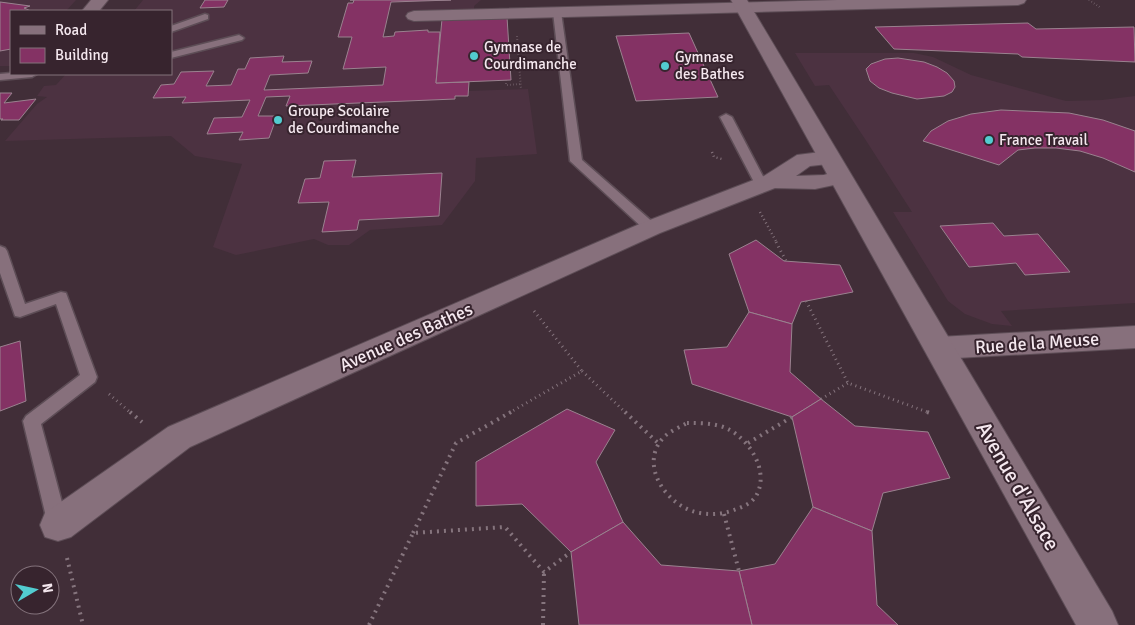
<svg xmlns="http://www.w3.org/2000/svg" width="1135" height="625" font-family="Signika,sans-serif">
<rect width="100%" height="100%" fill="#412e38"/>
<g fill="#4c3241">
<polygon points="0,0 76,0 66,11 11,11 11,66 0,66"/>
<polygon points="143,0 481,0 474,6 474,18 507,17 511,80 469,82 468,91 528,89 537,154 476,158 475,181 442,225 370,230 349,245 328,245 314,239 236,255 213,247 242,164 195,156 171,136 5,141 37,104 47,97 37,96 44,86 56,85 66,74 171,74 171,11 134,11"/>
<polygon points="795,53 914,53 933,57 971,75 1066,101 1102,100 1135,96 1135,303 1001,311 1012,326 992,324 965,314 948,301 893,212 912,212 865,139 829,85 815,86"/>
</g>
<g fill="#843264" stroke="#9a828f">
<polygon points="205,0 228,0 224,7 200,8"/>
<polygon points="350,0 451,0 391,2 383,37 394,36 395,32 428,30 428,32 440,32 436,83 469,82 468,96 455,96 455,99 286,106 290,96 266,97 258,116 277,116 269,138 239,140 243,132 207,134 214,118 242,117 250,100 182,103 186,97 153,98 161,85 174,84 181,72 214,71 206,86 231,85 238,69 245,69 250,58 284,56 282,62 312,61 308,73 270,75 264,90 383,85 386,67 343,69 352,37 338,37 348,3 353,3 354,0"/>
<polygon points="0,2 30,6 24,8 31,11 11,11 11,49 0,51"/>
<polygon points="507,17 511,80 436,83 442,19"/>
<polygon points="1028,23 1036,29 1134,27 1135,62 1022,57 1018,54 894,49 875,27"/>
<polygon points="689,33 718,97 636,101 616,36"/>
<polygon points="898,58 924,62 937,67 947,73 954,81 955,87 952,92 944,96 917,99 892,93 879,88 870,81 866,69 871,64 885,59"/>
<polygon points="0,93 12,93 4,103 36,99 19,120 1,120 3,119 0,119"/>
<polygon points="1001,110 1069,113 1103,120 1135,131 1135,172 1103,158 1080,151 1056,148 1035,148 1018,150 999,165 923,141 931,131 948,121 971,114"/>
<polygon points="356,160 352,177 442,173 439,216 359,220 357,230 322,232 329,202 298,203 305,179 320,178 324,161"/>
<polygon points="993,223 1004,236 1038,234 1070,272 1025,275 1016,263 969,267 940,226"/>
<polygon points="756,240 784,261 840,265 853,292 801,302 792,324 749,312 729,254"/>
<polygon points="749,312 792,324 790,372 821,399 792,417 692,384 684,350 727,347"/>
<polygon points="20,341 26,401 0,411 0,347"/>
<polygon points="821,399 855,426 928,432 950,478 883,493 872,531 813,507 792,417"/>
<polygon points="567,409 615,430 596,462 623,522 571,552 522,504 476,506 476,462"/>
<polygon points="813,507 872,531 877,605 898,625 752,625 739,571 775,564"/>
<polygon points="623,522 661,565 739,571 752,625 579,625 571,552"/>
</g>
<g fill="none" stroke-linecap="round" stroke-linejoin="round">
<g stroke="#5d4d56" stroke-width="3">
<g id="service">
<polygon points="557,9 561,12 582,160 656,225 658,228 656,231 646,231 570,161 553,12"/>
<polygon points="205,14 208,15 208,19 171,32 171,26"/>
<polygon points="239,35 244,38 242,40 171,58 171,52"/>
<polygon points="11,73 11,74 37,74 32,77 0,80 0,74"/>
<polygon points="726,114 732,117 767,184 765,187 761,188 755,184 720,117"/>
<polygon points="0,246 5,248 7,251 25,304 61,292 66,293 97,377 95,382 41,424 68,525 65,531 58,534 51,531 48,525 23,421 26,416 80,375 56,304 20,317 15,316 0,273"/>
</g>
</g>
<g stroke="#5d4d56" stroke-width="2">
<g id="minor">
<polygon points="91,0 108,0 99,11 82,11"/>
<polygon points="837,0 1026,0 1024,3 1018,5 414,21 408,19 406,16 408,13 414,11"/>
<polygon points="829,151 837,153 840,158 837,163 810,166 796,176 824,175 840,170 848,172 851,177 848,182 815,189 775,188 660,233 190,447 71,537 58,541 45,537 40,525 45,513 168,427 642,223 764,176 797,155"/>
<polygon points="1135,326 1135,348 939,359 929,356 925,348 929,340 939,337"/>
</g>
</g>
<g stroke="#5d4d56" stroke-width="2">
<polygon id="tertiary" points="731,0 747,0 1112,611 1118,625 1076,625"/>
</g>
<g stroke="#85747d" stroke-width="2" stroke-dasharray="0.5 2.5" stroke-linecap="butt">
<polyline points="1089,0 1101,8"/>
<polyline points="517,36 521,89"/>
<polyline points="506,80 506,85 521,84"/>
</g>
<g stroke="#85747d" stroke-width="2.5" stroke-dasharray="1 3" stroke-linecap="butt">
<polyline points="712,152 714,157 722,159"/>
<polyline points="760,212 777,243"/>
</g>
<g stroke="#85747d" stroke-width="3" stroke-dasharray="1 4" stroke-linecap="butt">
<polyline points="776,242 786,261"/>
<polyline points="806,301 848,383 930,413"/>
<polyline points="582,371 626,413"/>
<polyline points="109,394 131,413"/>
<polyline points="821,399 848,383"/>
<polyline points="509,413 582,371 534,311"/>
</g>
<g stroke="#85747d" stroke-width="4" stroke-dasharray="2 5" stroke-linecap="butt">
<polyline points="130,412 142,422"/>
<polyline points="625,412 658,443"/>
<polyline points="927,412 933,414"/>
<path d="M687,423C700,423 716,423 728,429C750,440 770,472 756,496C751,504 742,507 734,510C723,514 713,515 700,513C668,508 637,465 664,437C670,431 680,427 687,423Z"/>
<polyline points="748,443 792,417"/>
<polyline points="724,514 739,571"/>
<polyline points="413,533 456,443 511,412"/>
<polyline points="67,558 83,625"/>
<polyline points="369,625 413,533 505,527 544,572 571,552"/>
<polyline points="543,625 544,572"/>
</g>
<use href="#service" fill="#87707c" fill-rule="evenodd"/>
<use href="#minor" fill="#87707c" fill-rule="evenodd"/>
<use href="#tertiary" fill="#87707c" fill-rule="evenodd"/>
</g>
<g fill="#52ccd0" stroke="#37242e" stroke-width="2">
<circle cx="474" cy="56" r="5"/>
<circle cx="665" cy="66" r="5"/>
<circle cx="278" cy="120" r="5"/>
<circle cx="989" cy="140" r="5"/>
</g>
<g text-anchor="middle" stroke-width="4" stroke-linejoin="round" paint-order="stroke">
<g font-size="15" fill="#f5e8ef" stroke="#37242e" text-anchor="start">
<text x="484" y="52">Gymnase de<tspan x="484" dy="17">Courdimanche</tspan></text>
<text x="675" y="62">Gymnase<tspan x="675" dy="17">des Bathes</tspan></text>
<text x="288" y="116">Groupe Scolaire<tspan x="288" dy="17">de Courdimanche</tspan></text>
<text x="999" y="145">France Travail</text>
</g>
<g font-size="18" fill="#f5e8ef" stroke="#37242e">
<text transform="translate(406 337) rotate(-24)" y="6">Avenue des Bathes</text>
<text transform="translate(1037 343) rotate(-4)" y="6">Rue de la Meuse</text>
</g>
<g font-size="21" fill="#f5e8ef" stroke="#37242e">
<text transform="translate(1018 486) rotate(60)" y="7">Avenue d'Alsace</text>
</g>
</g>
<rect x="10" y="10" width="162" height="65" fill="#37242e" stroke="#83727b"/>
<rect x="20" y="26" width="25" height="8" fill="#87707c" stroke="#83727b"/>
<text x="55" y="35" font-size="15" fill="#f5e8ef">Road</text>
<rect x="20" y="48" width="25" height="15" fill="#843264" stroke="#83727b"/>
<text x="55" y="60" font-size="15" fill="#f5e8ef">Building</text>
<g transform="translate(35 590) rotate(81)"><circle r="24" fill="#37242e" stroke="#83727b"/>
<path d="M0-4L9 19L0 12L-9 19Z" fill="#52ccd0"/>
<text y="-8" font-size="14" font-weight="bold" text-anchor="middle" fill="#f5e8ef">N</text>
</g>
</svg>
